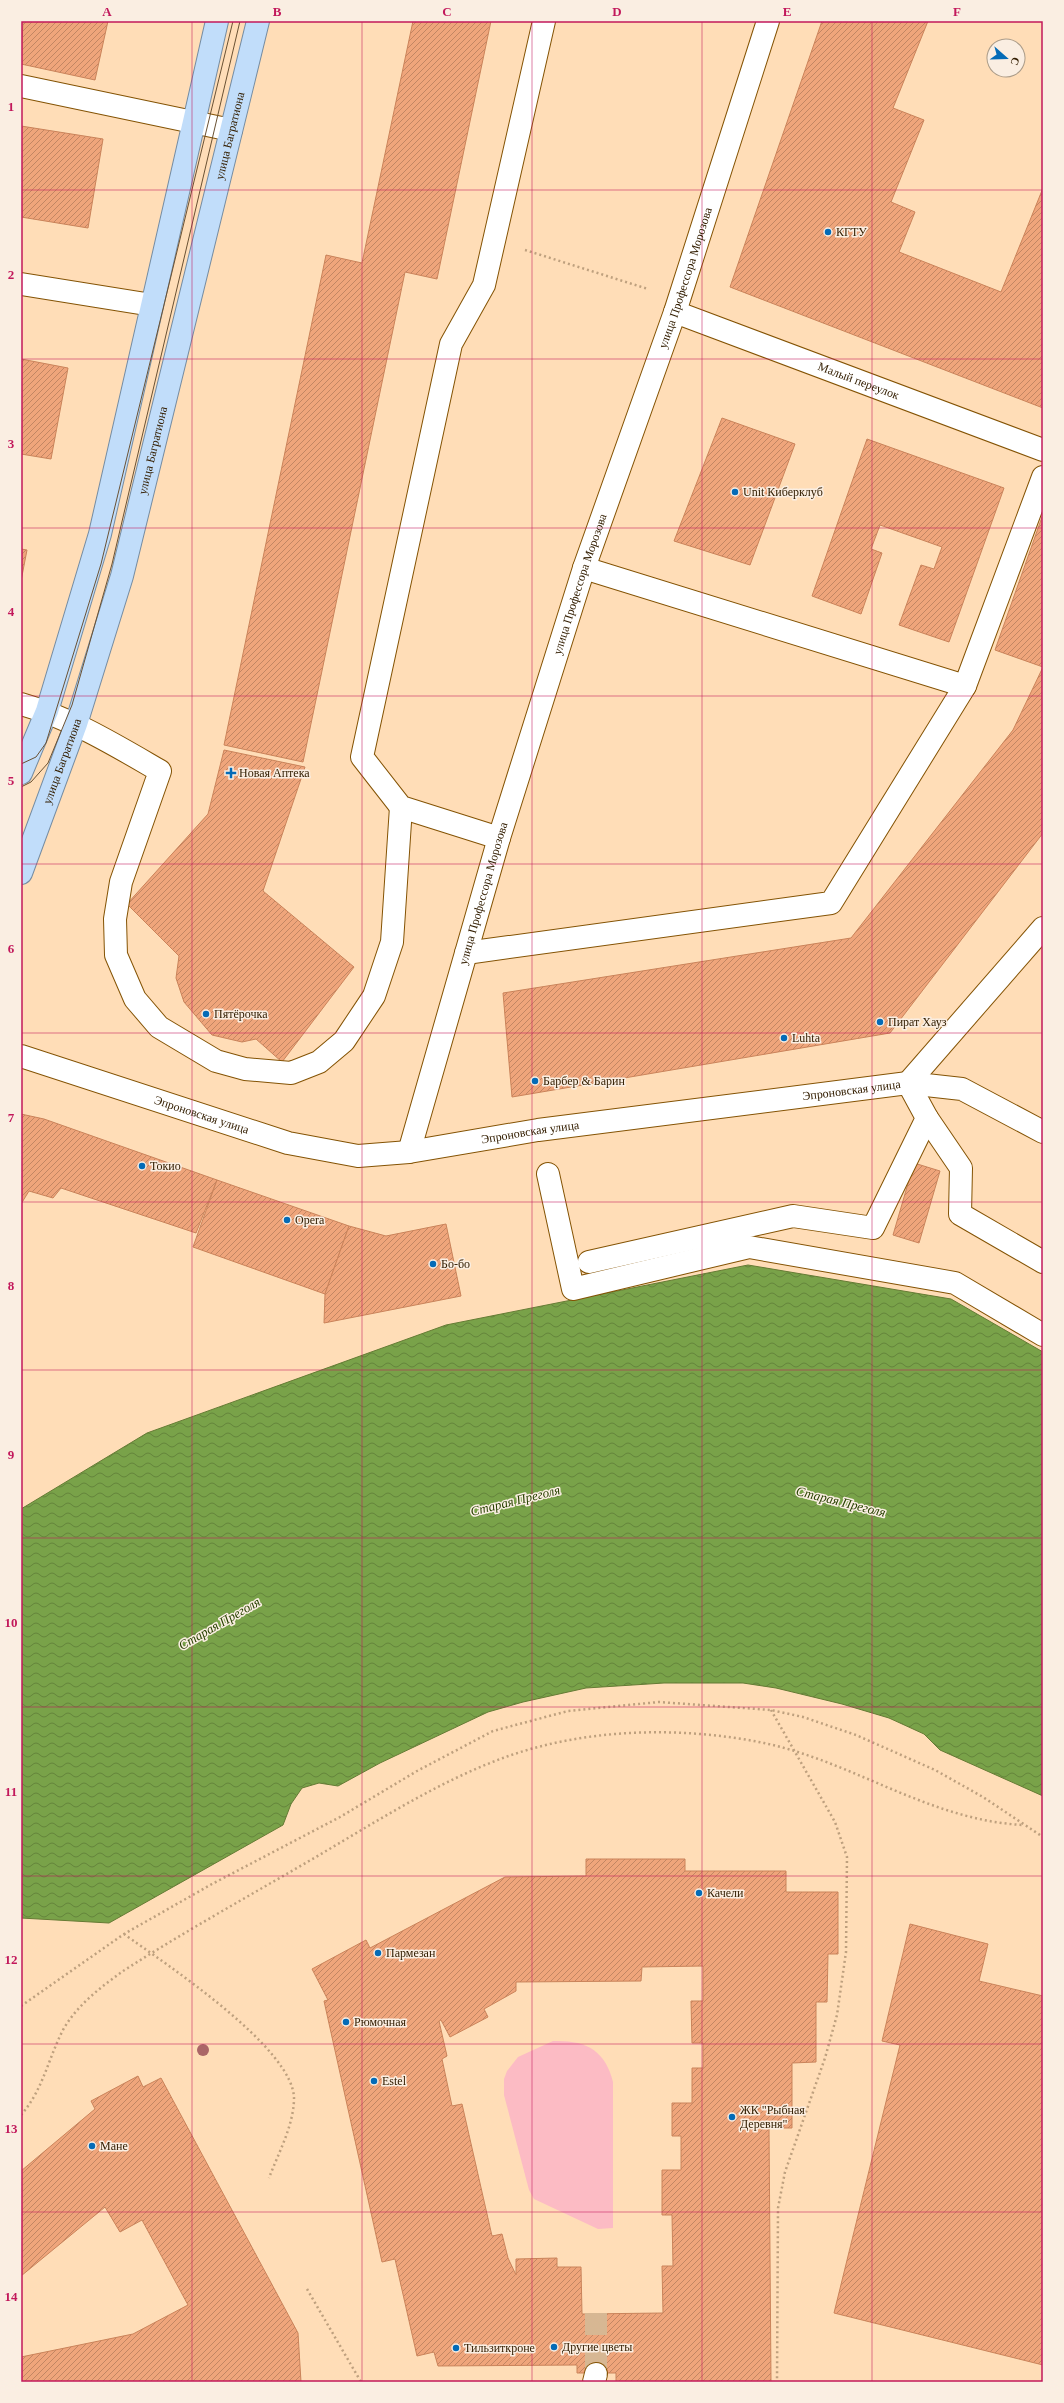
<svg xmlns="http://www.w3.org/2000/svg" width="1064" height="2403" font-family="'Times New Roman',serif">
<defs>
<pattern id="water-waves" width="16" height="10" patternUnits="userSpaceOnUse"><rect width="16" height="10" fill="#79a249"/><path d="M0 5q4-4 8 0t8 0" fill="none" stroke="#64843b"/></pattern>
<pattern id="building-hatch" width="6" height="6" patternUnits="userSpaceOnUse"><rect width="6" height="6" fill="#efa57b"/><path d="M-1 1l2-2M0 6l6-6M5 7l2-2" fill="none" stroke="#c28663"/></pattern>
</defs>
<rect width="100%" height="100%" fill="#ffddb7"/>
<path fill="#fcbbc4" d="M553,2041C586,2040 605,2050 613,2082V2228L598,2229L534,2199L529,2190L504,2095V2079L507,2071L518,2057Z"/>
<polygon fill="url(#water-waves)" stroke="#657b34" points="748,1265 951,1299 1043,1352 1043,1796 940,1750 924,1734 889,1718 842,1704 776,1688 743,1683 664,1683 586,1688 523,1702 488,1712 380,1763 338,1786 319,1783 302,1788 291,1804 283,1825 109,1923 21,1918 21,1509 147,1433 446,1325"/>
<g fill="url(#building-hatch)" stroke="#ca835a" fill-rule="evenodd">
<polygon points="23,21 108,21 95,80 21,64"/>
<polygon points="413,21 491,21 437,279 405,272 303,762 224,745 326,255 362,263"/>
<polygon points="822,21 928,21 893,108 924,120 891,202 915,212 899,252 1001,292 1043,188 1043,408 730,287"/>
<polygon points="21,126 103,139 88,228 21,217"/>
<polygon points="21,359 68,368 51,459 21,454"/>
<polygon points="722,418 795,444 750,565 674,541"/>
<polygon points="867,439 1004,488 949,642 899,625 921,565 934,569 942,547 880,525 871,549 882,553 861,614 812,596"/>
<polygon points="1042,517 1043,518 1043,833 890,1033 512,1097 503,993 851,938 1013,730 1043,667 995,650"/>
<polygon points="21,549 27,550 21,581"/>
<polygon points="224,750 305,767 263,891 354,967 282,1062 256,1039 242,1042 212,1035 184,1002 176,978 179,956 127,904 208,814"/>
<polygon points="21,1114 44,1119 217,1180 196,1233 61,1188 53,1198 29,1191 21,1204"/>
<polygon points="914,1163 940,1171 919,1243 893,1235"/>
<polygon points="217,1180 349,1226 325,1294 193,1247"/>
<polygon points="446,1224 461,1296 324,1323 325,1294 349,1226 386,1236"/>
<path d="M586,1859H685V1871H786V1892H838V1954H828L827,2002H816V2062L792,2063V2128H769L771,2382H616V2373H577V2365L438,2366L434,2352L417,2356L395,2259L382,2262L324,2001L328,2000L312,1969L366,1940L370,1948L505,1877L586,1876ZM703,1966V2001H691L692,2043H703V2068H692V2103H672V2136H681V2170H662V2215H672L673,2266H662L663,2313L582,2314L581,2267H557V2258L516,2259V2275L508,2258L502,2234L492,2236L462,2104L452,2106L442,2059L447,2056L439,2021L441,2020L450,2037L488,2017L484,2009L516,1991V1982L641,1981L642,1967Z"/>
<polygon points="910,1924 988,1944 979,1981 1043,1996 1043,2365 834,2313 900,2045 882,2041"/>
<polygon points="138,2076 143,2087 161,2078 298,2333 301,2382 21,2382 21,2357 133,2334 188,2305 142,2220 120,2232 105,2207 21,2276 21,2171 95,2109 91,2101"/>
</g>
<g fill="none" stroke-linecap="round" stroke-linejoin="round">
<polyline stroke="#d7b793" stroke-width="22" stroke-dasharray="22 11" stroke-linecap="butt" points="596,2313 596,2374"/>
<g stroke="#845304" stroke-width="24">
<g id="minor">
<polyline points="21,86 231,130"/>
<polyline points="21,284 152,305"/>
<path id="s1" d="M675,312L1043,450"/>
<polyline points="584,568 965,686 1043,477"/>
<path d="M21,704C71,718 115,745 160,771L121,882L115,919L116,955L135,999L159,1027L216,1061L245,1069L291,1073L319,1062L344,1041L374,996L392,942L401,807"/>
<polyline points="499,838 401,807 362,757 451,344 484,285 544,21"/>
<polyline points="466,953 831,903 965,686"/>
<path id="s2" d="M21,1056L288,1143L358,1156L409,1152L538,1130L908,1083L962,1089L1043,1132"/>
<polyline points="908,1083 1043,928"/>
<polyline points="927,1118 961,1168 960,1214 1043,1262"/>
<path id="s3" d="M409,1152L499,838L584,568L675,312L768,21"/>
<polyline points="548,1174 573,1289 749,1247 955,1283 1043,1335"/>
<polyline points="589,1262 793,1216 873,1228 927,1118 908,1083"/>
<polyline points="594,2382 596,2374"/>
</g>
</g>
<g stroke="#758ca2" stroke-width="24">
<g id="major">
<polyline points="21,773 47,711 100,534 217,21"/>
<path id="s4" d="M21,873L76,724L122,576L258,21"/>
</g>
</g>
<g stroke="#bea07e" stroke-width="2.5" stroke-dasharray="2 3" stroke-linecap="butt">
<polyline points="525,250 648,289"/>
<polyline points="771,1710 835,1822 847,1857 846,1952 837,2015 825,2058 785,2172 778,2208 777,2382"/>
<path d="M124,1934C164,1963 296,2049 294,2100C293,2127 278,2154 269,2178"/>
<polyline points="21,2006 124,1934 212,1884 340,1817 417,1771 493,1731 568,1711 659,1702 771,1710 803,1717 856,1735 935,1770 983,1797 1043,1837"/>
<path d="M21,2115C43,2090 48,2059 63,2030C77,2005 101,1987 123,1971C184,1932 247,1897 309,1861C371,1825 435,1783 503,1758C584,1728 681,1726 764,1743C854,1762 931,1821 1024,1825"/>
<polyline points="307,2289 361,2382"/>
</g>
<use href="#minor" stroke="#fff" stroke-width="22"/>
<use href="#major" stroke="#c1ddfa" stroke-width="22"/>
<g stroke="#6a5133" stroke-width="1">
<polyline points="21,764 36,757 46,743 101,564 233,21"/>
<polyline points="21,787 31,782 48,763 72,705 112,564 240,21"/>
</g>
</g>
<circle fill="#aa6667" cx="203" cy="2050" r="6"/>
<path fill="none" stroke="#c2185b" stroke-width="1" stroke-opacity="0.55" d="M192,21V2382M362,21V2382M532,21V2382M702,21V2382M872,21V2382M21,190H1043M21,359H1043M21,528H1043M21,696H1043M21,864H1043M21,1033H1043M21,1202H1043M21,1370H1043M21,1538H1043M21,1707H1043M21,1876H1043M21,2044H1043M21,2212H1043"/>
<g fill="#046bb7" stroke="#faeee2" stroke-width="1.5">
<circle cx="828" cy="232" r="4"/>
<circle cx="735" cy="492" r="4"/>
<path d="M229 767h4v4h4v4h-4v4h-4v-4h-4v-4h4z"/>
<circle cx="206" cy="1014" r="4"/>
<circle cx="880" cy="1022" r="4"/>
<circle cx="784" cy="1038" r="4"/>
<circle cx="535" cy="1081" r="4"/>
<circle cx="142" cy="1166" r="4"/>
<circle cx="287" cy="1220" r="4"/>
<circle cx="433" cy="1264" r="4"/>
<circle cx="699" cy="1893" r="4"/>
<circle cx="378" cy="1953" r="4"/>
<circle cx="346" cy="2022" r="4"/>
<circle cx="374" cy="2081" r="4"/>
<circle cx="732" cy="2117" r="4"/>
<circle cx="92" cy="2146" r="4"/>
<circle cx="554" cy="2347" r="4"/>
<circle cx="456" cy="2348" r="4"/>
</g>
<g text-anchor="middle" stroke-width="3" stroke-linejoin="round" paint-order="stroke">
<g font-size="12" fill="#352004" stroke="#faeee2">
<text dy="4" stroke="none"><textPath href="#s4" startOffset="767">улица Багратиона</textPath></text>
<text dy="4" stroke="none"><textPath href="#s3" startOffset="917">улица Профессора Морозова</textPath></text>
<text dy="4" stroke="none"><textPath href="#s1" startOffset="196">Малый переулок</textPath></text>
<text dy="4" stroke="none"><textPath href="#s4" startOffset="443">улица Багратиона</textPath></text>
<text dy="4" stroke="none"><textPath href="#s3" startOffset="593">улица Профессора Морозова</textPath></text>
<text dy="4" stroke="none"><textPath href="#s4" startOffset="119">улица Багратиона</textPath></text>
<text dy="4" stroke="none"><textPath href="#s3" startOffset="269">улица Профессора Морозова</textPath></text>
<text dy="4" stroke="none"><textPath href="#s2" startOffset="850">Эпроновская улица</textPath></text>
<text dy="4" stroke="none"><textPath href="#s2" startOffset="190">Эпроновская улица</textPath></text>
<text dy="4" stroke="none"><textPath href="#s2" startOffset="526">Эпроновская улица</textPath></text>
</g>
<g font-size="12" fill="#352004" stroke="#faeee2" text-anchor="start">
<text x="836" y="236">КГТУ</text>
<text x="743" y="496">Unit Киберклуб</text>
<text x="239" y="777">Новая Аптека</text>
<text x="214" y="1018">Пятёрочка</text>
<text x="888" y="1026">Пират Хауз</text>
<text x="792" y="1042">Luhta</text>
<text x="543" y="1085">Барбер &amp; Барин</text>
<text x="150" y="1170">Токио</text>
<text x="295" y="1224">Opera</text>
<text x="441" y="1268">Бо-бо</text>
<text x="707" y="1897">Качели</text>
<text x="386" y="1957">Пармезан</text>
<text x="354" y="2026">Рюмочная</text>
<text x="382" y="2085">Estel</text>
<text x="740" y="2114">ЖК "Рыбная<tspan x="740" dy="14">Деревня"</tspan></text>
<text x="100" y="2150">Мане</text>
<text x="562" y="2351">Другие цветы</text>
<text x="464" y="2352">Тильзиткроне</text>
</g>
<g font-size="13" font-style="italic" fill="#274100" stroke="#faeee2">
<text transform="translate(515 1500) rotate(-14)" y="5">Старая Преголя</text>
<text transform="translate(841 1501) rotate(14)" y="5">Старая Преголя</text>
<text transform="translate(219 1623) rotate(-30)" y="5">Старая Преголя</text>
</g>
</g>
<rect width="1064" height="2403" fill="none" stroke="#faeee2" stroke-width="44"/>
<g transform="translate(1006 58) rotate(110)"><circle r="19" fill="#faeee2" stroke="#ab9c89"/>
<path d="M0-3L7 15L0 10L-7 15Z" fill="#046bb7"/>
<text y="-6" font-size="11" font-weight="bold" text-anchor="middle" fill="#352004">С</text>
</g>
<rect x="22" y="22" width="1020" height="2359" fill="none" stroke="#c2185b" stroke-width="1.5"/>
<g font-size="13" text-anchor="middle" font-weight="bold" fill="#c2185b">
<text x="107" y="16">A</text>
<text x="277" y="16">B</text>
<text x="447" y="16">C</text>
<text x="617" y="16">D</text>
<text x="787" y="16">E</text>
<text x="957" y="16">F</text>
<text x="11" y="111">1</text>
<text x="11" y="279">2</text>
<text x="11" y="448">3</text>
<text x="11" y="616">4</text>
<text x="11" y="785">5</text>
<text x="11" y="953">6</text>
<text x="11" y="1122">7</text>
<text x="11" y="1290">8</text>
<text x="11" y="1459">9</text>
<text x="11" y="1627">10</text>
<text x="11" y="1796">11</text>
<text x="11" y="1964">12</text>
<text x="11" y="2133">13</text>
<text x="11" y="2301">14</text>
</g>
</svg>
